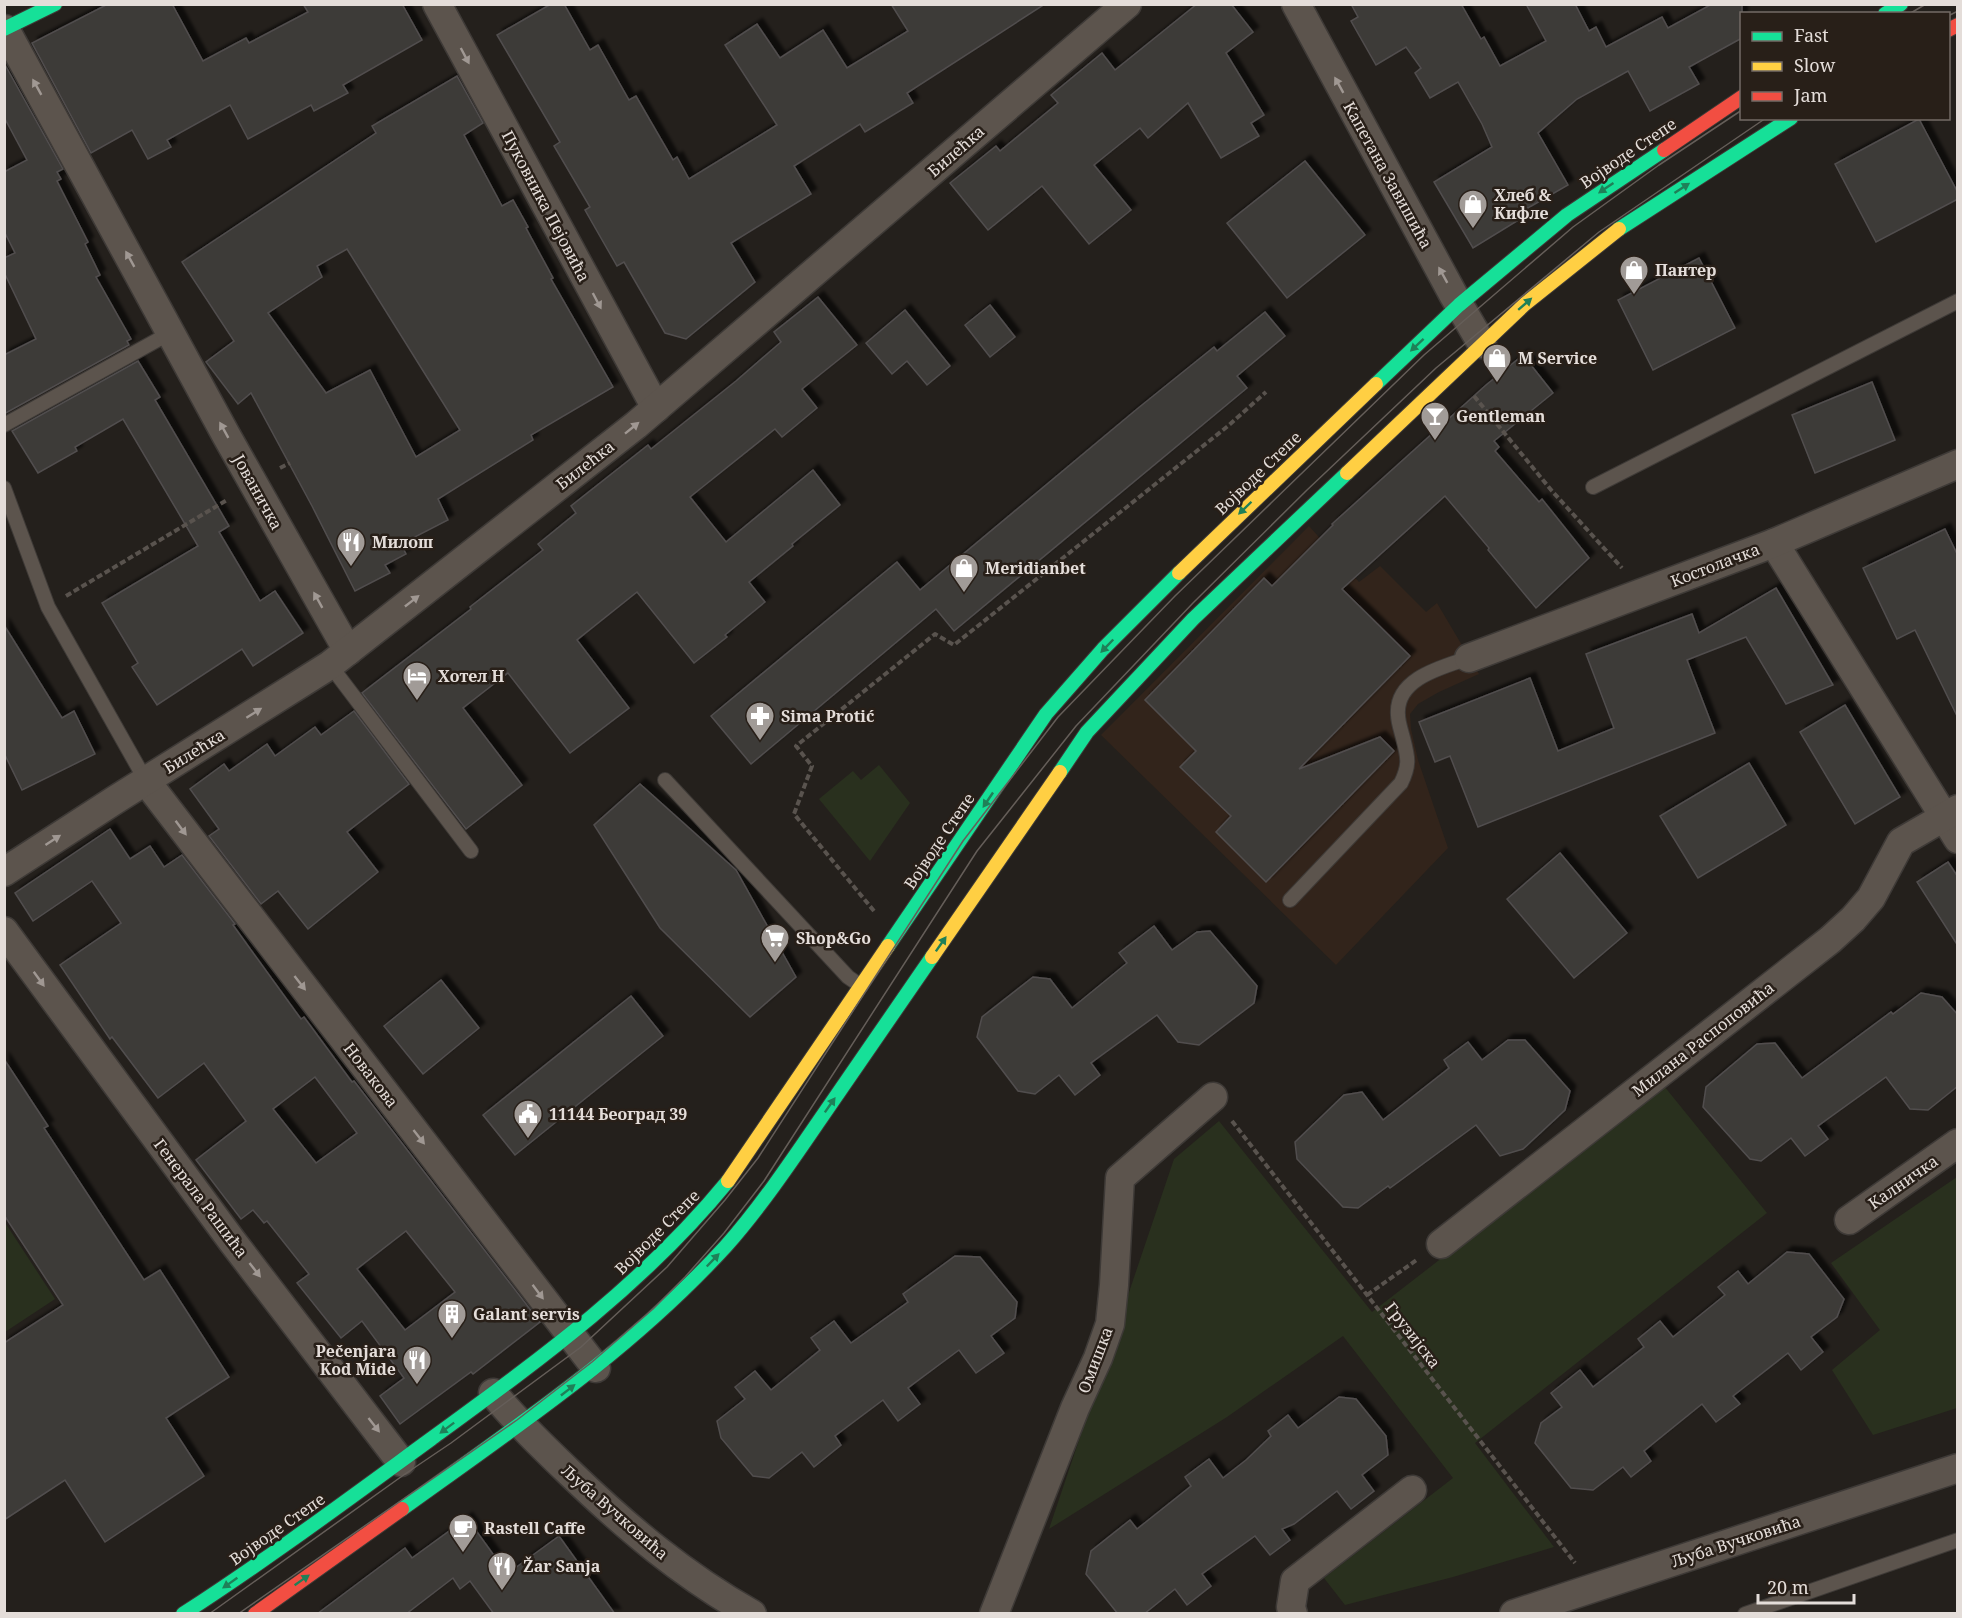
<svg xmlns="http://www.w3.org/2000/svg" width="1962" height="1618" font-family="'Noto Serif',serif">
<defs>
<filter id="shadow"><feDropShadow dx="5.5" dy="-5.5" stdDeviation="1.5" flood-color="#0009"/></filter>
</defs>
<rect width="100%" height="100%" fill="#24201c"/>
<polygon fill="#32241b" points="1309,526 1359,582 1380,566 1426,612 1437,603 1479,674 1439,692 1418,704 1410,714 1411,729 1418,760 1448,848 1336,965 1101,735"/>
<g fill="#29301e">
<polygon points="879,765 910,803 870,861 819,799 853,771 861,780"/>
<polygon points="1664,1086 1767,1213 1475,1443 1554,1547 1453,1577 1345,1605 1324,1578 1453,1478 1343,1336 1227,1417 1049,1529 1174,1159 1219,1121 1372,1312"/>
<polygon points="1957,1177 1957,1408 1873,1435 1832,1370 1880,1330 1831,1263"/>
<polygon points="4,1221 55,1299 5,1332 4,1332"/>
</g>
<g fill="#3d3a39" stroke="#514e4e" stroke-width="1.5" fill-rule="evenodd" filter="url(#shadow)">
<polygon points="108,4 172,4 203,61 246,38 249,43 308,12 303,4 402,4 422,40 343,85 348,93 314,111 311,105 248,139 230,105 167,140 171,147 148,159 132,130 91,153 32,43"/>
<polygon points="551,4 564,4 590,50 598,45 629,100 636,96 673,160 677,157 689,179 777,125 725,45 757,24 780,58 823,30 847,68 908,31 891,4 1045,4 907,93 913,103 865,132 860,124 794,166 811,194 731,243 755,282 686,339 665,333 624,262 617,266 585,210 590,207 554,146 560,142 497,35"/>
<polygon points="1197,4 1231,4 1253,32 1226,53 1264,115 1251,123 1259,136 1221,158 1188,103 1148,138 1140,128 1094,165 1131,210 1089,244 1042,186 988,230 950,183 996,146 1000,151 1058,103 1051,95 1102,53 1115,70"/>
<polygon points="1351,4 1461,4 1481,39 1484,37 1500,66 1546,41 1526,4 1575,4 1589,31 1596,27 1606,47 1662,17 1668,28 1712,4 1742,4 1742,38 1689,67 1699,84 1650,111 1628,71 1577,99 1538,133 1568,185 1514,216 1517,221 1473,248 1434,182 1492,147 1482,124 1458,82 1430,98 1415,73 1421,68 1406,47 1376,65 1351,21 1358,17"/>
<polygon points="4,63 63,169 57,172 61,179 57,181 88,242 85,244 100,275 96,277 131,339 127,341 129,345 4,414 4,355 36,339 4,272 4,258 15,253 4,231 4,172 27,160 4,117"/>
<path d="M457,76L483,123L464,135L502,206L513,200L528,227L526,228L553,278L551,279L613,387L531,435L533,440L438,499L448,520L401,544L406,554L385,565L390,573L355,591L312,506L251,393L238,404L206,362L234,341L182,262L376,133L372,126ZM347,249L460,430L416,457L370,370L326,393L268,313L322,277L317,266Z"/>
<polygon points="1919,119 1958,193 1958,199 1876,242 1835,164"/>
<polygon points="1305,161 1365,235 1287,298 1227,223"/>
<polygon points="1699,258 1735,328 1653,370 1618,300"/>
<polygon points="818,297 857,345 802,389 817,408 782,437 775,429 690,497 726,542 813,470 840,505 792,544 793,546 749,582 765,602 725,635 727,637 694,663 637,592 577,640 629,708 570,753 508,673 463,708 522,785 466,829 362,693 471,609 470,607 543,550 538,544 576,513 571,506 648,445 651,449 736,381 781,342 774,332"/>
<polygon points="990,305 1015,337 990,357 965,325"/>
<polygon points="905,310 950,366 927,385 907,361 892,374 866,343"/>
<polygon points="1265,312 1285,336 1237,376 1247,388 954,631 936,609 751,764 711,716 897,562 920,590 1137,409 1214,347 1217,351"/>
<polygon points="1523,355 1553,393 1494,441 1499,447 1495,451 1539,502 1542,499 1589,558 1536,608 1488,550 1489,548 1445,496 1342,589 1410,656 1299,769 1380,737 1394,751 1266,882 1216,832 1231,816 1180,767 1196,751 1145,700 1264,578 1272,586 1333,525 1332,524 1486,385"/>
<polygon points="138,361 160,397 155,400 229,526 219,532 260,601 275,591 303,633 253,666 242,649 157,705 132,667 138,663 102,603 198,546 123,419 75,447 77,451 38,473 12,431"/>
<polygon points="1872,382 1895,440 1815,473 1792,415"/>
<polygon points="1945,529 1958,556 1958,718 1915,630 1897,639 1863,568"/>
<polygon points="1776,588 1833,685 1786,704 1746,637 1687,660 1715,733 1478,827 1450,756 1435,762 1419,722 1530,678 1558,751 1614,728 1586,654 1692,614 1699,633"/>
<polygon points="4,625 62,718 74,711 95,754 22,790 4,753"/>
<polygon points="1845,705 1900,797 1855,824 1800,732"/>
<polygon points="354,711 409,784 347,832 378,872 308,929 278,891 261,904 209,836 219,829 190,789 224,764 229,771 267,744 275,756 315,727 321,735"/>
<polygon points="1749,763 1786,825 1698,878 1660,816"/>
<polygon points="640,784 736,870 796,977 750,1017 660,928 594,825"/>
<path d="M110,829L130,859L150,846L164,867L182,855L235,924L233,925L301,1019L304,1017L352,1082L354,1081L540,1322L473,1374L471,1372L400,1424L380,1396L404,1378L362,1321L341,1338L297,1283L309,1274L267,1221L264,1223L253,1210L241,1219L196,1160L246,1121L204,1063L158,1098L112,1037L110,1039L60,965L121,923L92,881L33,921L15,893ZM315,1077L357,1133L316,1163L273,1109ZM406,1231L455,1292L405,1330L357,1269Z"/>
<polygon points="1560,853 1627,933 1574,978 1507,899"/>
<polygon points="1948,862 1958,877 1958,946 1917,882"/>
<polygon points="1154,926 1172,950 1197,932 1210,931 1257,986 1254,1003 1199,1045 1178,1042 1157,1015 1091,1063 1100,1075 1075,1095 1059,1075 1035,1094 1018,1091 977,1037 982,1017 1033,977 1050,979 1072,1008 1127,963 1119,953"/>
<polygon points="441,980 479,1028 423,1074 384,1026"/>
<polygon points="1921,993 1942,997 1958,1015 1958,1086 1928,1110 1910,1109 1886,1077 1818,1126 1828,1139 1805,1156 1791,1138 1761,1161 1750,1159 1703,1107 1706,1087 1757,1044 1775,1043 1802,1078 1891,1012 1893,1014"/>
<polygon points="631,996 663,1036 515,1155 483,1115"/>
<polygon points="1508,1040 1525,1040 1570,1091 1565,1110 1523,1149 1500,1156 1476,1125 1390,1188 1388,1186 1358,1208 1343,1207 1297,1159 1295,1142 1344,1095 1362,1092 1383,1120 1449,1068 1444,1060 1468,1042 1482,1060"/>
<polygon points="4,1059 48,1126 44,1128 144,1280 160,1270 229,1377 166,1418 204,1476 105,1542 65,1480 4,1520 4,1343 63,1305 4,1215"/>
<polygon points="1787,1252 1809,1254 1844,1299 1837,1317 1811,1337 1823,1352 1801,1370 1788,1353 1733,1396 1740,1404 1716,1422 1702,1404 1644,1451 1651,1461 1631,1477 1623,1467 1593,1490 1571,1488 1535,1443 1541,1423 1562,1407 1551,1393 1580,1370 1593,1387 1644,1347 1638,1339 1660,1321 1673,1337 1725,1295 1718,1287 1738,1271 1748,1284"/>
<polygon points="955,1256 980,1257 1017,1302 1015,1318 991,1336 1004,1353 976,1373 959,1350 908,1388 920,1404 898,1421 883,1400 835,1436 841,1445 814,1467 802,1452 769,1478 753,1476 721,1438 717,1421 745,1399 735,1387 755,1371 771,1390 820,1350 811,1338 834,1321 851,1343 908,1302 903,1294"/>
<polygon points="1339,1397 1356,1399 1386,1436 1388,1455 1362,1475 1374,1491 1351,1509 1337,1491 1294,1524 1282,1529 1290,1540 1270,1555 1255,1536 1202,1574 1211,1586 1187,1605 1175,1589 1144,1614 1118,1614 1086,1574 1091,1551 1130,1520 1137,1529 1191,1486 1185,1477 1209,1459 1223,1478 1246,1460 1271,1436 1268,1431 1288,1415 1298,1428"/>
<polygon points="467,1518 503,1568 507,1565 511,1571 559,1536 615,1614 494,1614 470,1581 460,1589 453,1578 406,1614 317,1614 405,1548 412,1558"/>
</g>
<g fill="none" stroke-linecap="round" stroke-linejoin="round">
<g stroke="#3e3a37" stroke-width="16">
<g id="lane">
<polyline points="4,425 170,333"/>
<polyline points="1593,487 1958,301"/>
<polyline points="4,488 48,607 146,781"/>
<polyline points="330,665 471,851"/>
<polyline points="665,780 848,977 861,986"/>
<path d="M1290,900L1401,783C1410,765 1408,757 1403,738C1401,730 1398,722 1398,715C1395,678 1443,667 1469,658"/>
<polyline points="1745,1614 1958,1540"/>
</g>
</g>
<g stroke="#3e3a37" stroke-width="31">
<g id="street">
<polyline points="437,4 656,408"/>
<polyline points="1296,4 1454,296 1482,344"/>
<polyline points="5,29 226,435 348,651"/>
<polyline points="1774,543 1958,839"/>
<polyline points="1469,658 1774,543 1958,464"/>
<polyline points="146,781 596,1368"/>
<polyline points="4,872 115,800 330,665 636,425 1127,4"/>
<polyline points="4,931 232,1241 401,1462"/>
<polyline points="1849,1220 1958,1143"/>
<polyline points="1441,1244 1830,940 1853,919 1871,898 1901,842 1958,809"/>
<path d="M493,1393C517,1422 543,1447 570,1473C626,1527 684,1576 752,1614"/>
<polyline points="994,1614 1075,1408 1098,1358 1110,1324 1114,1285 1120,1178 1213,1097"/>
<polyline points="1293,1614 1291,1607 1295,1581 1412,1490"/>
<polyline points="1514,1614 1958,1468"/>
</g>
</g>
<g stroke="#3e3a37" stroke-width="16">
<g id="fast">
<polyline points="1885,14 1901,4"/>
<polyline points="4,29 55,4"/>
<polyline points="1619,229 1791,118"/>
<polyline points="1376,384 1459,305 1567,215 1664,150"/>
<polyline points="1060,772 1087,732 1193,619 1347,473"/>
<polyline points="888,946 1046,714 1103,649 1179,573"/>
<path d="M402,1509C517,1426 630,1351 726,1246C759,1209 791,1162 819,1121C857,1066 894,1012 932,957"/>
<path d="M183,1614C268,1559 350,1498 431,1439C539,1360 643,1285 728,1181"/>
</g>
</g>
<g stroke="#3e3a37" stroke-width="16">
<g id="slow">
<polyline points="1347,473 1525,304 1619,229"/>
<polyline points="1179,573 1376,384"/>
<polyline points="932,957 1060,772"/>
<polyline points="728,1181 888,946"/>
</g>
</g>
<g stroke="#3e3a37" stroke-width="16">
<g id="jam">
<polyline points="1948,30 1958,25"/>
<polyline points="1664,150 1742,97"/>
<polyline points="255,1614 402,1509"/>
</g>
</g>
<g stroke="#59534e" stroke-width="4" stroke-dasharray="6 3" stroke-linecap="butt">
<polyline points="1474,396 1552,491 1622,568"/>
<polyline points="280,468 290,463"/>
<polyline points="66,596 227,500"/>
<polyline points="874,911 794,814 812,766 796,746 935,634 954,645 1228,426 1266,392"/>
<polyline points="1232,1121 1575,1563"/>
<polyline points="1367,1295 1418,1259"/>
</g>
<use href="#lane" stroke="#5c544d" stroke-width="14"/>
<use href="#street" stroke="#5c544d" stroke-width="28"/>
<use href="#fast" stroke="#16e098" stroke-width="14"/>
<use href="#slow" stroke="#ffcf43" stroke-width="14"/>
<use href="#jam" stroke="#f24e42" stroke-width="14"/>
<g stroke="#655e59" stroke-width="1.5">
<polyline points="1909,14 1926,4"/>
<polyline points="1948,16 1958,11"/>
<polyline points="209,1614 405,1474 451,1443 581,1347 667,1267 725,1200 758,1158 963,841 1058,717 1175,596 1424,355 1573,227 1659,165 1742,110"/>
<polyline points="238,1614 517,1420 592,1362 653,1309 685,1277 724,1233 764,1181 977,851 1076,726 1193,603 1307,490 1436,368 1599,232 1766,118"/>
</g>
</g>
<defs><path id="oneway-solid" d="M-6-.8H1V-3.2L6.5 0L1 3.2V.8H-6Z" transform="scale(1.5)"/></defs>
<g fill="#a09893">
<use href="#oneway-solid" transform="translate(465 56) rotate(62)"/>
<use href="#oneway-solid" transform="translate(1339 85) rotate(-119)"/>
<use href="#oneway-solid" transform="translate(37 87) rotate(-119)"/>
<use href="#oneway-solid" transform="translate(130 259) rotate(-119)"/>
<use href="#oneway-solid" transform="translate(1443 275) rotate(-119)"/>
<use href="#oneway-solid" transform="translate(597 301) rotate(62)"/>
<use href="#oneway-solid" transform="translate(632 428) rotate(-39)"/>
<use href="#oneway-solid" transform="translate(224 430) rotate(-119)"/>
<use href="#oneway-solid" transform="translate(318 600) rotate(-119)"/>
<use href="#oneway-solid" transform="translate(412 601) rotate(-38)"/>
<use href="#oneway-solid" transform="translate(254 713) rotate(-32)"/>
<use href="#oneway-solid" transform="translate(181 828) rotate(53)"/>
<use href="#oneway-solid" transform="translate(53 840) rotate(-33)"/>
<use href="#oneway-solid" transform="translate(39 979) rotate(54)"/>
<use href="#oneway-solid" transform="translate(300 983) rotate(52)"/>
<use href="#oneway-solid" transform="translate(419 1137) rotate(52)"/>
<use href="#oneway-solid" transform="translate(255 1270) rotate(52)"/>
<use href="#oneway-solid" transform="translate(538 1292) rotate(53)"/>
<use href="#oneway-solid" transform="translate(374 1425) rotate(52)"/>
</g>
<g fill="#1f8058">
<use href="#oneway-solid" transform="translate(1606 188) rotate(146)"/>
<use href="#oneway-solid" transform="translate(1682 188) rotate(-33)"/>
<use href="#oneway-solid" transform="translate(1525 304) rotate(-41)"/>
<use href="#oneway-solid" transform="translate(1417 345) rotate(137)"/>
<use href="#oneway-solid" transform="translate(1245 508) rotate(136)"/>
<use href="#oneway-solid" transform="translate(1107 646) rotate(134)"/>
<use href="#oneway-solid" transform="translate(988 800) rotate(124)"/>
<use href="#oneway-solid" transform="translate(941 944) rotate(-55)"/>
<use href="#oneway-solid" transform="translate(830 1105) rotate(-55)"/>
<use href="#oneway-solid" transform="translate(713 1260) rotate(-46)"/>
<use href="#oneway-solid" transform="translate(568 1390) rotate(-38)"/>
<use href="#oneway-solid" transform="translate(447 1428) rotate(143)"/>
<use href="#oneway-solid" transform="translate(302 1580) rotate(-35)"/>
<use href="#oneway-solid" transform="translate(230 1583) rotate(145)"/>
</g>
<defs>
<g id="shop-pin" transform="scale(1.5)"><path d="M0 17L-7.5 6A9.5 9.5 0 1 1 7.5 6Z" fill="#a19b97" stroke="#281f18"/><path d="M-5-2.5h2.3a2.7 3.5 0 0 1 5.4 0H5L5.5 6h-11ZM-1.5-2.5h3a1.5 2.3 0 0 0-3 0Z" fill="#fff"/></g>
<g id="bar-pin" transform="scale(1.5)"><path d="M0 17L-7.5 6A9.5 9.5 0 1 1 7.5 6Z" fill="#a19b97" stroke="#281f18"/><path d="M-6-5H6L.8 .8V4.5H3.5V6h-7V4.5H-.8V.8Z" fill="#fff"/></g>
<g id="restaurant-pin" transform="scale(1.5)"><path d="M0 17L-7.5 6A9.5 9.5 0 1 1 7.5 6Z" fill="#a19b97" stroke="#281f18"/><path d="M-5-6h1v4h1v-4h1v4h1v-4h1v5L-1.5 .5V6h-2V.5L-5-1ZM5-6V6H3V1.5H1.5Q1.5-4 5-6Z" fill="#fff"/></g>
<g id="hotel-pin" transform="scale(1.5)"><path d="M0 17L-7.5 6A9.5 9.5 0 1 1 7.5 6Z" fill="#a19b97" stroke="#281f18"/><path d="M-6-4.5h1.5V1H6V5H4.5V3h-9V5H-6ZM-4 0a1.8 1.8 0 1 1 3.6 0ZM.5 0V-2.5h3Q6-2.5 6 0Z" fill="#fff"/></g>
<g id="pharmacy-pin" transform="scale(1.5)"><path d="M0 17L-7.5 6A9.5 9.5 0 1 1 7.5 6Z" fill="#a19b97" stroke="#281f18"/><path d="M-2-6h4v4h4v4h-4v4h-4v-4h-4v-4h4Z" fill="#fff"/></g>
<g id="supermarket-pin" transform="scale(1.5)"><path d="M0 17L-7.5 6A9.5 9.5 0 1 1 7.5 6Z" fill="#a19b97" stroke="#281f18"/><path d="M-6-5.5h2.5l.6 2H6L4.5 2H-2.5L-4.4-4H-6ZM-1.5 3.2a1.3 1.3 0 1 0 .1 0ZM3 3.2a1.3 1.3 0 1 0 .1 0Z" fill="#fff"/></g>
<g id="civic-pin" transform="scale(1.5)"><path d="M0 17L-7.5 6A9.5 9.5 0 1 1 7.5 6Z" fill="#a19b97" stroke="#281f18"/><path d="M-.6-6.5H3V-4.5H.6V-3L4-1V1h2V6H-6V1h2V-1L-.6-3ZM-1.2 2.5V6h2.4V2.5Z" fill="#fff"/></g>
<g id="building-pin" transform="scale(1.5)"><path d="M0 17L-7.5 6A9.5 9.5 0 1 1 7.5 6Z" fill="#a19b97" stroke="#281f18"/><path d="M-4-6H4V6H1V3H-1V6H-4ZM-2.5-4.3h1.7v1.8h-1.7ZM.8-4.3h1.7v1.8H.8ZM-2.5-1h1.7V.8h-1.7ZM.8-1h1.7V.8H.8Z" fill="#fff"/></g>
<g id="cafe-pin" transform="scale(1.5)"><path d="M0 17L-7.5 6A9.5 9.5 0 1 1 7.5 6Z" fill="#a19b97" stroke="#281f18"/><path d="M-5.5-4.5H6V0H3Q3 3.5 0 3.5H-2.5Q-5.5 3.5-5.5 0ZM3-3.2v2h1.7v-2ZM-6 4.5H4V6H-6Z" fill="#fff"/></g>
</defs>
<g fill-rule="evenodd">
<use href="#shop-pin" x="1473" y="204"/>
<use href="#shop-pin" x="1634" y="270"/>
<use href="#shop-pin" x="1497" y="358"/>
<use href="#bar-pin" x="1435" y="416"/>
<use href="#restaurant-pin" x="351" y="542"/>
<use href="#shop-pin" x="964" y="568"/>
<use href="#hotel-pin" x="417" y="676"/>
<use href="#pharmacy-pin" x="760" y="716"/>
<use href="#supermarket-pin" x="775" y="938"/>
<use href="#civic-pin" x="528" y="1114"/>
<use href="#building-pin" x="452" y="1314"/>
<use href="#restaurant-pin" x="417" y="1360"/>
<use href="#cafe-pin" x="463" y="1528"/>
<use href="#restaurant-pin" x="502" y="1566"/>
</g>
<g text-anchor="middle" stroke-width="5" stroke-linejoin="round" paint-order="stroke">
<g font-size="16" fill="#e4ddd9" stroke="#281f18">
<text transform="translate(956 151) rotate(-41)" y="6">Билећка</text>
<text transform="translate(1628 153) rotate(-34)" y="6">Војводе Степе</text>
<text transform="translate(1388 175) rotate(61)" y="6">Капетана Завишића</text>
<text transform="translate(546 206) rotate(62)" y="6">Пуковника Пејовића</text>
<text transform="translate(585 465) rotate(-38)" y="6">Билећка</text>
<text transform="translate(1258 473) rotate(-44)" y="6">Војводе Степе</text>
<text transform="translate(258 492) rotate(61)" y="6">Јованичка</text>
<text transform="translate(1715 565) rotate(-21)" y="6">Костолачка</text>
<text transform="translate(194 751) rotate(-32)" y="6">Билећка</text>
<text transform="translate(939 841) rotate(-56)" y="6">Војводе Степе</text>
<text transform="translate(1703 1039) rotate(-38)" y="6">Милана Распоповића</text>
<text transform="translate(371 1075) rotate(52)" y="6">Новакова</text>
<text transform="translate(1903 1182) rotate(-35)" y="6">Калничка</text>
<text transform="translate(201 1198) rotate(53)" y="6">Генерала Рашића</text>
<text transform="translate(657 1232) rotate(-45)" y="6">Војводе Степе</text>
<text transform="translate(1413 1335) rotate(52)" y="6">Грузијска</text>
<text transform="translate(1095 1360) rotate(-69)" y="6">Омишка</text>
<text transform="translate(615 1512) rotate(41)" y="6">Љуба Вучковића</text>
<text transform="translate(277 1529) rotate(-35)" y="6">Војводе Степе</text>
<text transform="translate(1736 1541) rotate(-18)" y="6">Љуба Вучковића</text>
</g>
<g font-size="16" font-weight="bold" fill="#e4ddd9" stroke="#281f18" text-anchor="start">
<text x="1494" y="201">Хлеб &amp;<tspan x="1494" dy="18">Кифле</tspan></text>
<text x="1655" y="276">Пантер</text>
<text x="1518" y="364">M Service</text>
<text x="1456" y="422">Gentleman</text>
<text x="372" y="548">Милош</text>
<text x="985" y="574">Meridianbet</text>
<text x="438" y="682">Хотел Н</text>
<text x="781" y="722">Sima Protić</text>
<text x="796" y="944">Shop&amp;Go</text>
<text x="549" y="1120">11144 Београд 39</text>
<text x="473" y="1320">Galant servis</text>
<text x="396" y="1357" text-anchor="end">Pečenjara<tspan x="396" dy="18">Kod Mide</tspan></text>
<text x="484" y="1534">Rastell Caffe</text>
<text x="523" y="1572">Žar Sanja</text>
</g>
</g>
<rect width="1962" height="1618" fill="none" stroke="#e4ddd9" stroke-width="12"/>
<rect x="1740" y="12" width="210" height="108" fill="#281f18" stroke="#736b65" stroke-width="1.5"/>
<rect x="1752" y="32" width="30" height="9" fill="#16e098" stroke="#736b65" stroke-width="1.5"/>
<text x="1794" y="42" font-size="18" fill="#e4ddd9">Fast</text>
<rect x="1752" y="62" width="30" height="9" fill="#ffcf43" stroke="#736b65" stroke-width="1.5"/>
<text x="1794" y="72" font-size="18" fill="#e4ddd9">Slow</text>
<rect x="1752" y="92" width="30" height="9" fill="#f24e42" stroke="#736b65" stroke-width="1.5"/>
<text x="1794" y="102" font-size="18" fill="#e4ddd9">Jam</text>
<path d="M1758 1594v9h96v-9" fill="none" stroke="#e4ddd9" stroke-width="3"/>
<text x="1767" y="1594" font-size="18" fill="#e4ddd9" stroke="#281f18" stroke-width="4.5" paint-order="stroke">20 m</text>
</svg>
